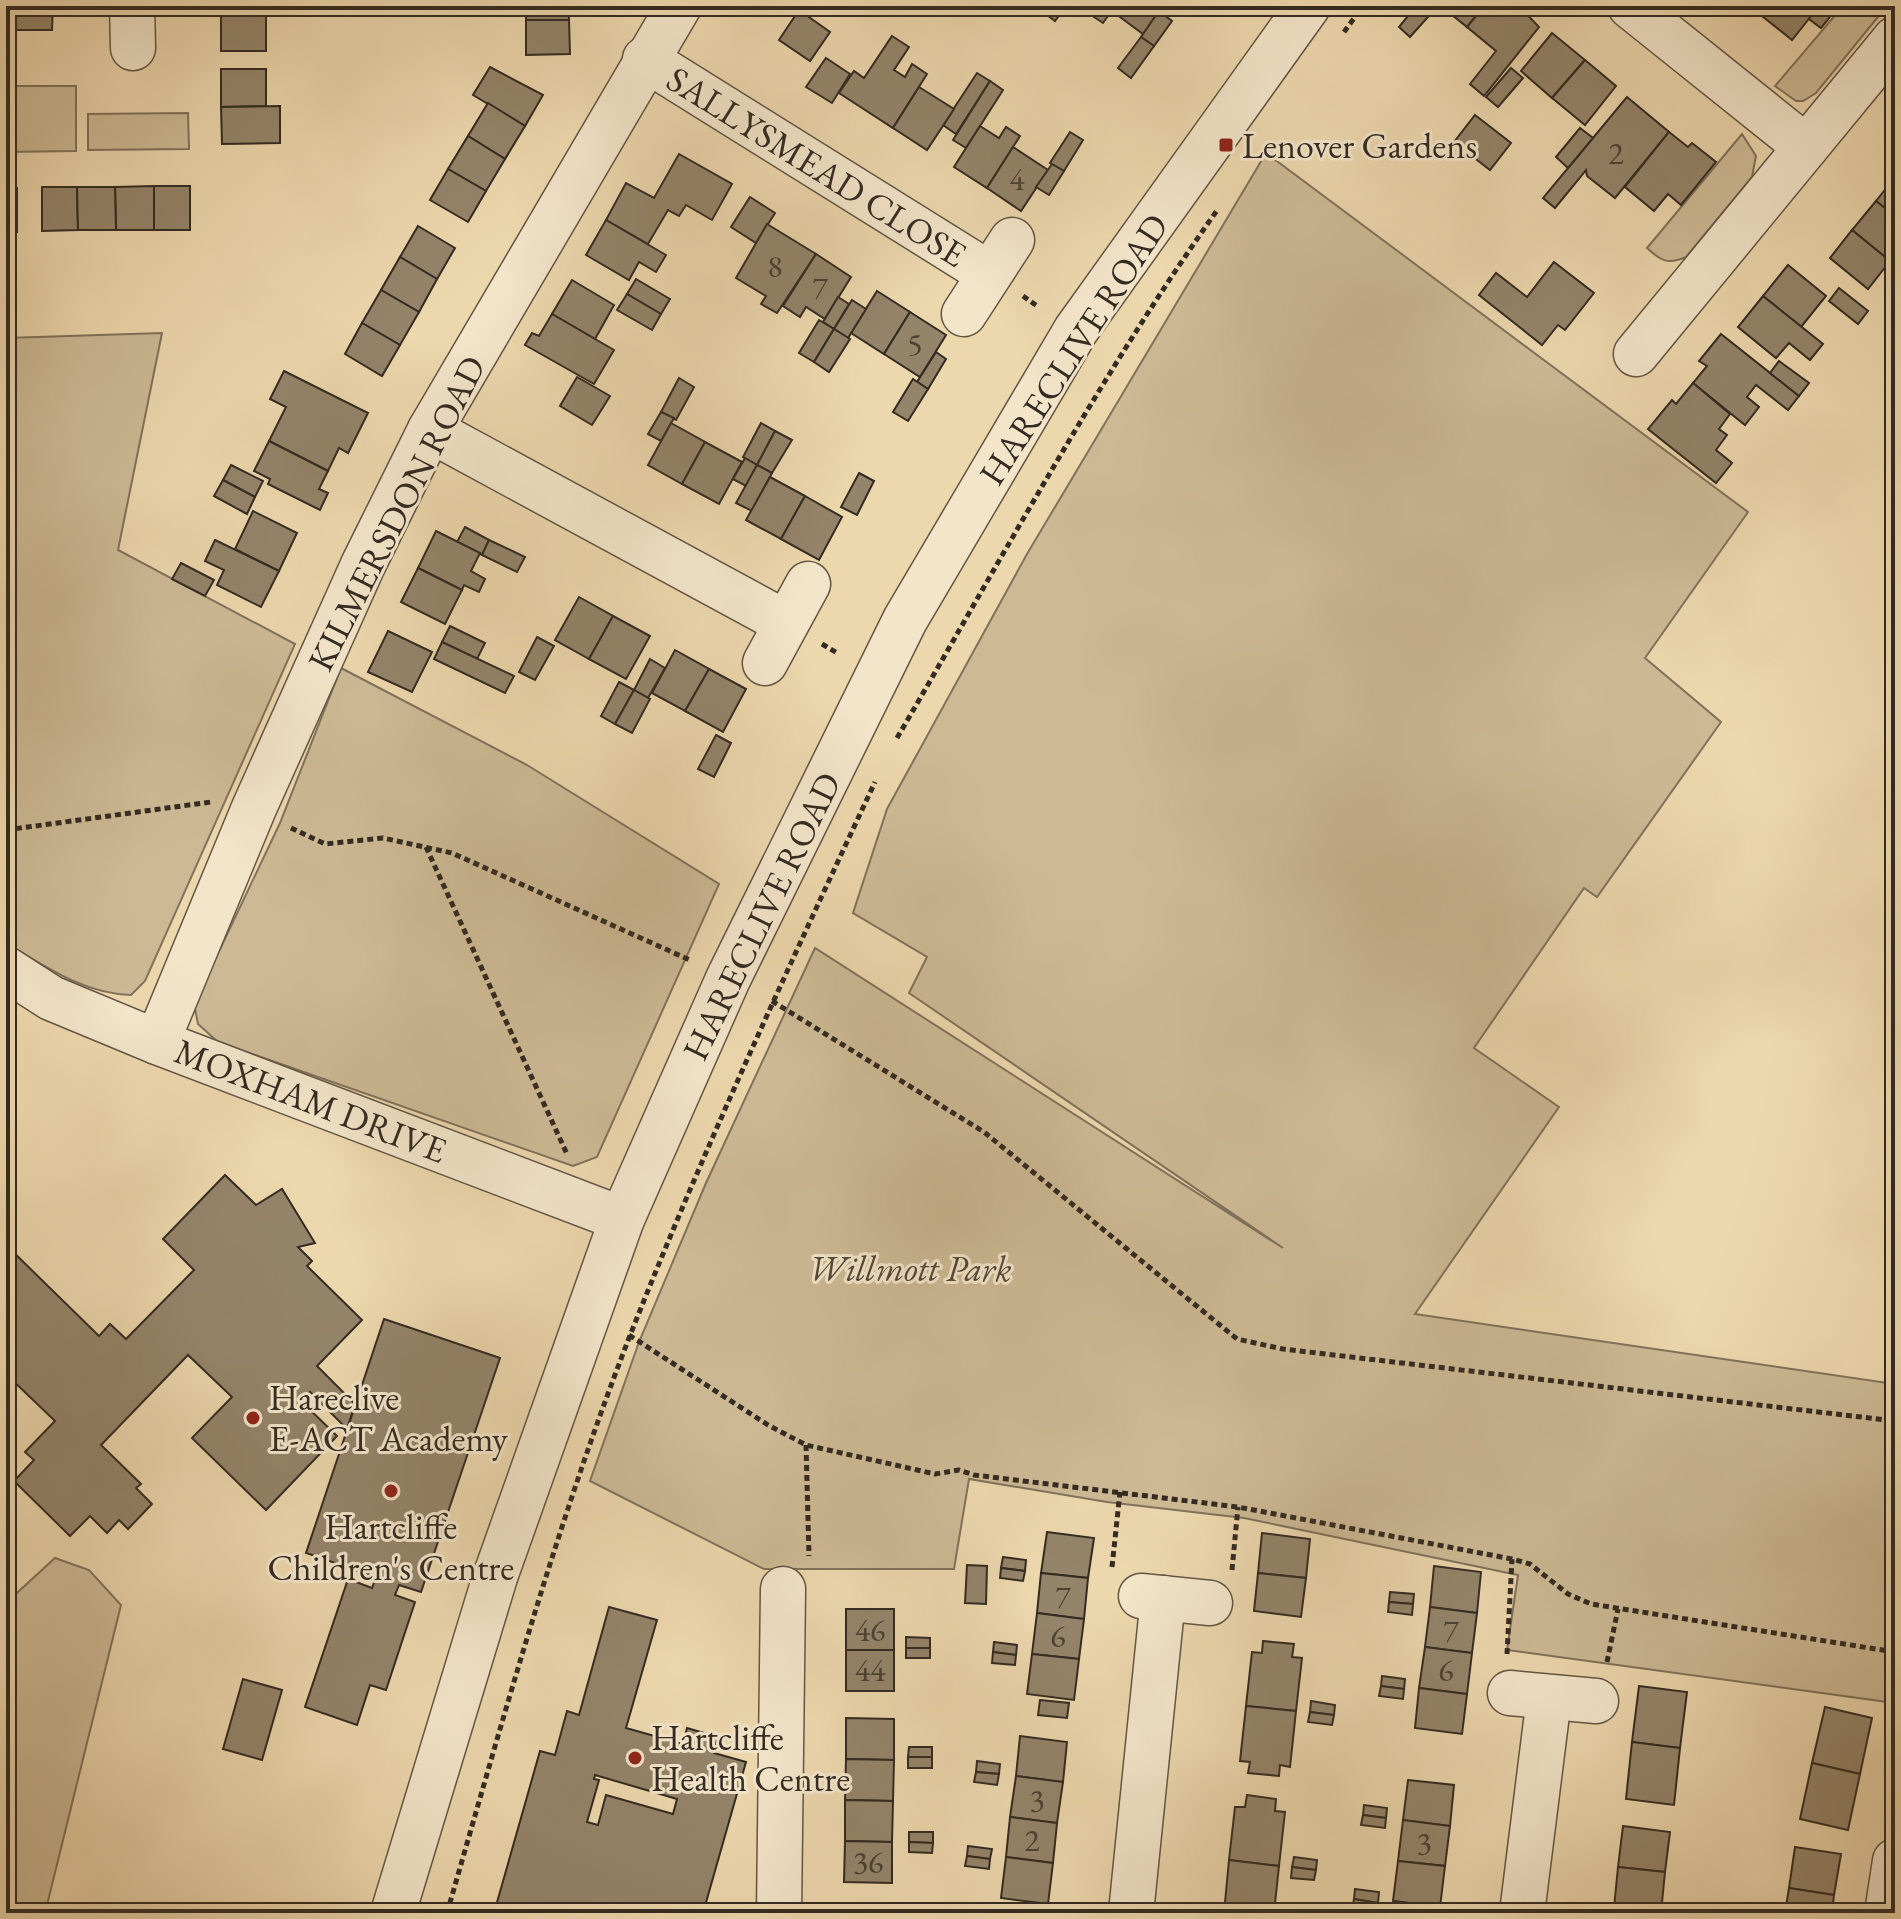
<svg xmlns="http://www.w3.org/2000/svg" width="1901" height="1919" font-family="'EB Garamond',serif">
<rect width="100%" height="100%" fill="#edd7ad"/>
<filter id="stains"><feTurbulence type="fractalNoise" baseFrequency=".0025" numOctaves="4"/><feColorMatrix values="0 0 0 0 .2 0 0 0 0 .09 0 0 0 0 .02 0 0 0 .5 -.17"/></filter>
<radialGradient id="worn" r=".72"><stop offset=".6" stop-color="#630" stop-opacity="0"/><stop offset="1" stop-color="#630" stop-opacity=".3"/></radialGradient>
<g fill="#cdba95" stroke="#80725c" stroke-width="2">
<polygon points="1843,6 1887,6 1816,93 1803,101 1796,101 1775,86"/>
<polygon points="6,86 76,86 76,151 6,152"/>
<polygon points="188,113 189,149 88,150 88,114"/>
<path d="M1742,134L1756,156L1752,177L1686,257C1668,265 1661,261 1647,248Z"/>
<polygon points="1266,153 1748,512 1645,658 1721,722 1597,897 1584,888 1474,1048 1559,1107 1415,1314 1895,1384 1895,1703 1507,1650 1518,1575 1244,1518 1107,1502 969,1479 954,1569 764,1569 590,1481 639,1342 706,1183 815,948 1283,1248 909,993 927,957 853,913 887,809 1027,554"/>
<path d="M162,333L118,550L295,644L145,981L131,995C84,994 45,966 6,943V338Z"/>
<polygon points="341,668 527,765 719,884 597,1157 573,1166 218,1042 198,1024 194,1004 280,823"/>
<polygon points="55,1558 89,1570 121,1605 45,1913 6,1913 6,1603"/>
</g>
<g fill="#94846a" stroke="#332b22" stroke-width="2" fill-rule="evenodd">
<polygon points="9,6 53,6 52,30 9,30"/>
<rect x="221" y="6" width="45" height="8"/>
<rect x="526" y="6" width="43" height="14"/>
<polygon points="1046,6 1066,6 1055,21 1042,11"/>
<polygon points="1088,6 1115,6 1103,23 1085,11"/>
<polygon points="1115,6 1163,6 1143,34 1112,11"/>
<polygon points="1416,6 1436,8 1410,37 1399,27"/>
<polygon points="1441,6 1484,6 1467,27"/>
<polygon points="1484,6 1519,6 1539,27 1484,96 1470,84 1496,51 1467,27"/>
<polygon points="1770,6 1819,6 1792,40 1762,16"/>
<polygon points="1819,6 1838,7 1821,28 1809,19"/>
<polygon points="799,10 830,32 810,61 779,40"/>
<polygon points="1159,11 1172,21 1154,46 1141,37"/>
<rect x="221" y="14" width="45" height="37"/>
<polygon points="526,20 569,20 570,54 526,55"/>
<polygon points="1552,33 1585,60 1552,98 1521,71"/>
<polygon points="892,36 909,47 894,70 905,77 912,64 927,74 893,128 839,93 854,71 864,78"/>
<polygon points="1141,37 1154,46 1131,78 1118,68"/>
<polygon points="826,58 850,74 832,103 806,87"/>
<polygon points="1585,60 1616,86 1585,125 1552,98"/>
<polygon points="490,67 543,95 525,126 473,95"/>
<polygon points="1511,68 1523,78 1498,107 1486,97"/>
<polygon points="221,69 266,69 266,106 221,107"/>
<polygon points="977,73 990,81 956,134 943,125"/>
<polygon points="990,81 1003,90 966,148 953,140"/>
<polygon points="919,87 954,109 927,150 893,128"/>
<polygon points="1627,97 1669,132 1615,198 1587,176 1586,170 1555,208 1543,198"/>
<polygon points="488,103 525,126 505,159 468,136"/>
<polygon points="280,106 280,143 222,144 221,107"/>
<polygon points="1475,115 1511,143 1490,170 1454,142"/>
<polygon points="980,126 999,138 1006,127 1020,136 987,188 954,167"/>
<polygon points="1580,128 1593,138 1568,168 1556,157"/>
<polygon points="1070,132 1083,140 1064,171 1050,163"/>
<polygon points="1669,132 1688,147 1692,143 1716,162 1681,205 1668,194 1654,211 1625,187"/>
<polygon points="468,136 505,159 486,191 448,169"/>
<polygon points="1013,147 1048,170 1021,211 987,188"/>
<polygon points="679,154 732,184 712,220 686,205 679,216 668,210 648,244 606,220 626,183 654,198"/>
<polygon points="1052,164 1064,171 1049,195 1036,187"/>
<polygon points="448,169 486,191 468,222 430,200"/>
<polygon points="1895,177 1895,216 1876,201"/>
<polygon points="154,186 154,230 116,230 115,187"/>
<rect x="154" y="186" width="36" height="44"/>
<polygon points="42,187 77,187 78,230 42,231"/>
<polygon points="77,187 115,187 116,230 78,230"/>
<rect x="6" y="188" width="11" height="44"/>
<polygon points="750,197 775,213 756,243 731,227"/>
<polygon points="1876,201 1895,216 1895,255 1890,261 1852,230"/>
<polygon points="606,220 666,255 656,272 639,262 629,280 586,255"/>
<polygon points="767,224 816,254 777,313 761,304 766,296 736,278"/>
<polygon points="418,226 455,248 437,279 400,257"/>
<polygon points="1852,230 1890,261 1868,289 1830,258"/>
<polygon points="816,254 851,277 825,319 806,307 800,317 783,306"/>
<polygon points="400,257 437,279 419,312 381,290"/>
<polygon points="1554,262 1594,293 1565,330 1558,325 1542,345 1479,295 1496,273 1527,297"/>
<polygon points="1788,265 1826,296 1801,327 1763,296"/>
<polygon points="636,279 670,299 661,314 627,294"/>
<polygon points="572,280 614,305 595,339 552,314"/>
<polygon points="1839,288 1868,311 1858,324 1829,301"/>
<polygon points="381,290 419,312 400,345 362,323"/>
<polygon points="877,291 910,312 884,354 851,333"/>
<polygon points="627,294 661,314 652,330 617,310"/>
<polygon points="1763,296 1823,344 1810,360 1789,343 1776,358 1738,327"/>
<polygon points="838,297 849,304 834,329 823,322"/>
<polygon points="852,300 866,309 848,338 834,329"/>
<polygon points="910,312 946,335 920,377 884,354"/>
<polygon points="552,314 614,350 594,384 525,345 532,333 539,336"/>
<polygon points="819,320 834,329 814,362 799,353"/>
<polygon points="362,323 400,345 382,376 345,354"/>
<polygon points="834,329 850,339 829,372 814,362"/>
<polygon points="1721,334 1799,396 1788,410 1756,385 1747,397 1759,407 1745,425 1693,383 1707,366 1699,361"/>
<polygon points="936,352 946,359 928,389 917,382"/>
<polygon points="1779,361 1809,383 1799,396 1770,373"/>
<polygon points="284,371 368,413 348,453 339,448 328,471 269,441 286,407 270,399"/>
<polygon points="577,377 610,396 592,425 560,406"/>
<polygon points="679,378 694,387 676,420 661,412"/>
<polygon points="913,379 928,389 908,421 893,412"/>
<polygon points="1693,383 1730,414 1719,429 1727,435 1716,450 1732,463 1716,483 1648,429 1672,400 1676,404"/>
<polygon points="661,412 674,418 661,441 648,434"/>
<polygon points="671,423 705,442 682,484 648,465"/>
<polygon points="761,423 775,431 757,465 743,457"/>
<polygon points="775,431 792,440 772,473 757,465"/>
<polygon points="269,441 328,471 319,489 328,493 320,510 268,484 270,479 254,471"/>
<polygon points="705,442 742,462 719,504 682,484"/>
<polygon points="745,458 757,465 746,486 733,479"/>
<polygon points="231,465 263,481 255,497 223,480"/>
<polygon points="757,465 772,473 752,511 736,503"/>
<polygon points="859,473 874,481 857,515 841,507"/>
<polygon points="770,477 805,496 781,539 746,520"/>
<polygon points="223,480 255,497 247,514 214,496"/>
<polygon points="805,496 842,517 819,560 781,539"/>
<polygon points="253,511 297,533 279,571 235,549"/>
<polygon points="465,527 489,540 482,555 457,542"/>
<polygon points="436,531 480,553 471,571 485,579 479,592 464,585 462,590 418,568"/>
<polygon points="215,540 279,571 261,607 217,585 224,570 205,561"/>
<polygon points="489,540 525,557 517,572 482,555"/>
<polygon points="181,563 214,580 205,596 172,579"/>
<polygon points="418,568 462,590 445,624 401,602"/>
<polygon points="579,597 613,616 589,659 555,640"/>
<polygon points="613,616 650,636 626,679 589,659"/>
<polygon points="450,626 485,643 477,659 442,642"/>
<polygon points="388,631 432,652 412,692 368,672"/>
<polygon points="537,637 554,646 535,680 519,672"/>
<polygon points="442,642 514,676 505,693 434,659"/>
<polygon points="675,650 709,669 685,711 652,693"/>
<polygon points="650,659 665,668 648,698 634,690"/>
<polygon points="709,669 746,689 723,732 685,711"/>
<polygon points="619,682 634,690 615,724 601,716"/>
<polygon points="634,690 650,699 632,733 615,724"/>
<polygon points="716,735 731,743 714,777 698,769"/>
<polygon points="225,1175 256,1205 282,1189 315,1243 298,1247 312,1261 307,1266 362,1320 317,1366 355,1404 347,1429 310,1392 301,1401 337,1436 266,1510 192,1438 232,1397 188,1355 101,1445 141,1484 136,1488 152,1504 128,1529 119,1520 107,1533 90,1516 70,1536 14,1481 34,1460 25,1452 55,1421 6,1374 6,1245 99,1336 110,1324 126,1339 194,1270 163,1239"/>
<polygon points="384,1319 500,1358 421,1592 399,1585 395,1595 415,1602 386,1690 370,1685 357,1725 305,1707 348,1579 372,1588 376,1577 306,1553"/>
<polygon points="1047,1532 1094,1538 1088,1578 1041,1573"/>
<polygon points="1262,1533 1310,1539 1306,1578 1258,1573"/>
<polygon points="1003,1557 1026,1560 1025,1571 1001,1568"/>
<polygon points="967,1565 987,1566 986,1604 965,1603"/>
<polygon points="1434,1566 1481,1572 1477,1613 1430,1607"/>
<polygon points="1001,1568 1025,1571 1023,1581 1000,1578"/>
<polygon points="1041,1573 1088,1578 1084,1619 1037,1613"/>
<polygon points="1258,1573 1306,1578 1301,1617 1254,1611"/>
<polygon points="1390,1592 1414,1594 1413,1604 1389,1602"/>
<polygon points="1389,1602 1413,1604 1412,1615 1388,1612"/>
<path d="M609,1607L657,1620L626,1728L683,1744L687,1728L718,1737L714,1753L746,1762L703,1913H494L540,1751L555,1755L567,1711L579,1715ZM595,1775L677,1799L673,1814L606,1795L598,1825L587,1822L599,1780L594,1779Z"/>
<polygon points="1430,1607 1477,1613 1472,1653 1425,1647"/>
<rect x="846" y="1609" width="48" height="41"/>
<polygon points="1037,1613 1084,1619 1079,1659 1032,1654"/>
<polygon points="906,1637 930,1638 930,1648 906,1648"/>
<polygon points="1263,1641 1294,1644 1292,1657 1302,1658 1296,1711 1246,1706 1252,1652 1262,1653"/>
<polygon points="994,1642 1017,1645 1016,1655 993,1652"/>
<polygon points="1425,1647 1472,1653 1467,1694 1419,1688"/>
<rect x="906" y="1648" width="24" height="10"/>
<rect x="846" y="1650" width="48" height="41"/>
<polygon points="993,1652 1016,1655 1015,1665 992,1663"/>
<polygon points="1032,1654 1079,1659 1074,1700 1027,1694"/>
<polygon points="1382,1676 1405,1679 1404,1689 1381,1686"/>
<polygon points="243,1679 282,1690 262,1760 223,1749"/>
<polygon points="1381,1686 1404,1689 1403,1699 1379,1696"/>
<polygon points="1639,1686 1687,1692 1680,1748 1632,1742"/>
<polygon points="1419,1688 1467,1694 1462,1734 1415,1728"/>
<polygon points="1040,1700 1069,1703 1067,1718 1038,1715"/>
<polygon points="1311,1701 1335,1705 1334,1715 1310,1712"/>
<polygon points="1246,1706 1296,1711 1290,1767 1280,1765 1279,1776 1248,1773 1250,1762 1240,1761"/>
<polygon points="1825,1707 1872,1718 1860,1774 1812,1763"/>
<polygon points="1310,1712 1334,1715 1332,1725 1308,1722"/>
<polygon points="846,1718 894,1719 894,1760 846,1759"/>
<polygon points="1020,1736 1067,1742 1063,1782 1016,1776"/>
<polygon points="1632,1742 1680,1748 1674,1805 1626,1799"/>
<polygon points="909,1747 932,1747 932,1757 908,1757"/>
<rect x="908" y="1757" width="24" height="11"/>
<polygon points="846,1759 894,1760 893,1801 845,1800"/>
<polygon points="977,1761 1000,1764 999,1774 976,1772"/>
<polygon points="1812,1763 1860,1774 1848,1830 1800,1819"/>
<polygon points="976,1772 999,1774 997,1785 974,1782"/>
<polygon points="1016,1776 1063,1782 1057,1823 1010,1817"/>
<polygon points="1408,1780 1454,1785 1450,1826 1403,1820"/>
<polygon points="1247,1795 1276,1799 1275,1811 1285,1812 1279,1866 1229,1860 1235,1807 1245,1807"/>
<polygon points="845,1800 893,1801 892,1842 845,1841"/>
<polygon points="1364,1805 1387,1808 1386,1818 1363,1815"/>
<polygon points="1363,1815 1386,1818 1385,1828 1361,1825"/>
<polygon points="1010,1817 1057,1823 1053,1863 1006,1857"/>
<polygon points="1403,1820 1450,1826 1445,1866 1398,1861"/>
<polygon points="1623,1826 1670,1832 1665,1872 1618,1867"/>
<polygon points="909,1832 933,1832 933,1843 909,1842"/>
<polygon points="845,1841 892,1842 892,1883 844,1882"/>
<polygon points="909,1842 933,1843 932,1853 909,1852"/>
<polygon points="968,1846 992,1849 990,1859 967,1856"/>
<polygon points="1795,1847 1841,1854 1834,1895 1789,1888"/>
<polygon points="967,1856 990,1859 989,1869 965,1866"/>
<polygon points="1006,1857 1053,1863 1048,1904 1001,1898"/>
<polygon points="1294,1857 1317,1860 1316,1870 1292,1867"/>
<polygon points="1229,1860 1279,1866 1274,1913 1224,1913"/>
<polygon points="1398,1861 1445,1866 1440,1907 1393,1901"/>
<polygon points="1292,1867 1316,1870 1314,1880 1291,1878"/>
<polygon points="1618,1867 1665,1872 1661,1913 1614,1908"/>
<polygon points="1789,1888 1834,1895 1832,1913 1785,1913"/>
<polygon points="1355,1889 1379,1892 1378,1903 1354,1899"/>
<polygon points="1354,1899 1378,1903 1376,1913 1352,1910"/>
<polygon points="1393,1901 1440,1907 1439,1913 1392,1913"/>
</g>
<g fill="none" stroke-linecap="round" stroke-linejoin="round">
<g stroke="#625645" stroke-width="47">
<g id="minor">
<polyline points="132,6 133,48"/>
<polyline points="1630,6 1806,147"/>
<polyline points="645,59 988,273"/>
<polyline points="964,314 1012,240"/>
<polyline points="1636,354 1895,39"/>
<polyline points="430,430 786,623"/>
<polyline points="765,663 808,584"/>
<polyline points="6,969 51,998 157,1042 622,1219"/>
<polyline points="157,1042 254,808 363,565 430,430 679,6"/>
<polyline points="1141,1596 1210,1603"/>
<polyline points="1510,1693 1596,1701"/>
<polyline points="393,1913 495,1577 622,1219 728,979 905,620 1076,330 1308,6"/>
<polyline points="779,1913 783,1589"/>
<polyline points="1131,1913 1163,1598"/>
<polyline points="1522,1913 1549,1698"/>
<polyline points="1887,1913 1895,1861"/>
</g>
</g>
<g stroke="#332b22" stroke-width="5" stroke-dasharray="6 4" stroke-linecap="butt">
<polyline points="1344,32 1363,6"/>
<polyline points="1023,296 1037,306"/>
<polyline points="822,644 839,654"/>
<path d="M897,738C1001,560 1099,377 1218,209"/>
<polyline points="291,828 325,844 383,838 452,853 692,961"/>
<polyline points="6,830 211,802"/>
<polyline points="426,847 567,1154"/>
<polyline points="772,1001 984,1132 1237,1339 1283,1349 1895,1421"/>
<polyline points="629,1335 768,1425 806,1445 935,1474 959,1470 974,1475 1238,1507 1512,1559 1530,1564 1568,1594 1591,1604 1895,1652"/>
<polyline points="806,1445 809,1556"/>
<polyline points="1112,1567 1120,1492"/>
<polyline points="1232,1570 1238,1507"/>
<polyline points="1507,1654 1512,1559"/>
<polyline points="1607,1662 1618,1609"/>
<path d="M447,1913C503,1719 557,1522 631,1333C705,1146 790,964 875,782"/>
</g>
<use href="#minor" stroke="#f3e5ca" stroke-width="44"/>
</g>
<g fill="#8f2418" stroke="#f3e5ca" stroke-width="3">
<rect x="1218" y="137" width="16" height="16" rx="4"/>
<circle cx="253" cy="1418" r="8"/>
<circle cx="391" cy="1491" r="8"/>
<circle cx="635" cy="1758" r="8"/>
</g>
<g text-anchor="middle" stroke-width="6" stroke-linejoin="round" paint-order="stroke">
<g font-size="32" fill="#4b4134">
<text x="1616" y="164">2</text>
<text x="1017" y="190">4</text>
<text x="775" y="277">8</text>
<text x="820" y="298">7</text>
<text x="915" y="355">5</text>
<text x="1063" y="1607">7</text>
<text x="870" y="1641">46</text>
<text x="1451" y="1641">7</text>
<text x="1058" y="1647">6</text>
<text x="870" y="1681">44</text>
<text x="1446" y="1681">6</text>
<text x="1037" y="1811">3</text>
<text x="1032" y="1851">2</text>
<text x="1424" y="1854">3</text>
<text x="868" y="1873">36</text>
</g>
<g font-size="36" fill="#332b22" stroke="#f3e5ca" text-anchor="start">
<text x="1242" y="158">Lenover Gardens</text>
<text x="269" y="1410">Hareclive<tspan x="269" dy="41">E-ACT Academy</tspan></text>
<text x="391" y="1539" text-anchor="middle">Hartcliffe<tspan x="391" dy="41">Children's Centre</tspan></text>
<text x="651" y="1750">Hartcliffe<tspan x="651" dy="41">Health Centre</tspan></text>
</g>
<g font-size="36" fill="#332b22" stroke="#f3e5ca">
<text transform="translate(817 166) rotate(32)" y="13">SALLYSMEAD CLOSE</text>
<text transform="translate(1073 349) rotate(-57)" y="13">HARECLIVE ROAD</text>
<text transform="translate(396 513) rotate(-63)" y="13">KILMERSDON ROAD</text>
<text transform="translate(761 916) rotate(-64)" y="13">HARECLIVE ROAD</text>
<text transform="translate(311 1100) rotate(21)" y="13">MOXHAM DRIVE</text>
</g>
<g font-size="36" font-style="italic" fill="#524839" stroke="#f3e5ca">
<text x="910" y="1281">Willmott Park</text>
</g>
</g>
<rect width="1901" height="1919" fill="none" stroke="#edd7ad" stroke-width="32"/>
<rect x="8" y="8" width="1885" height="1903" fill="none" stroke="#332b22" stroke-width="4"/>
<rect x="16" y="16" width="1869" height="1887" fill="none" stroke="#332b22" stroke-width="2"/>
<rect width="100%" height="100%" filter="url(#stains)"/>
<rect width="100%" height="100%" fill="url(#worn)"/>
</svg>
